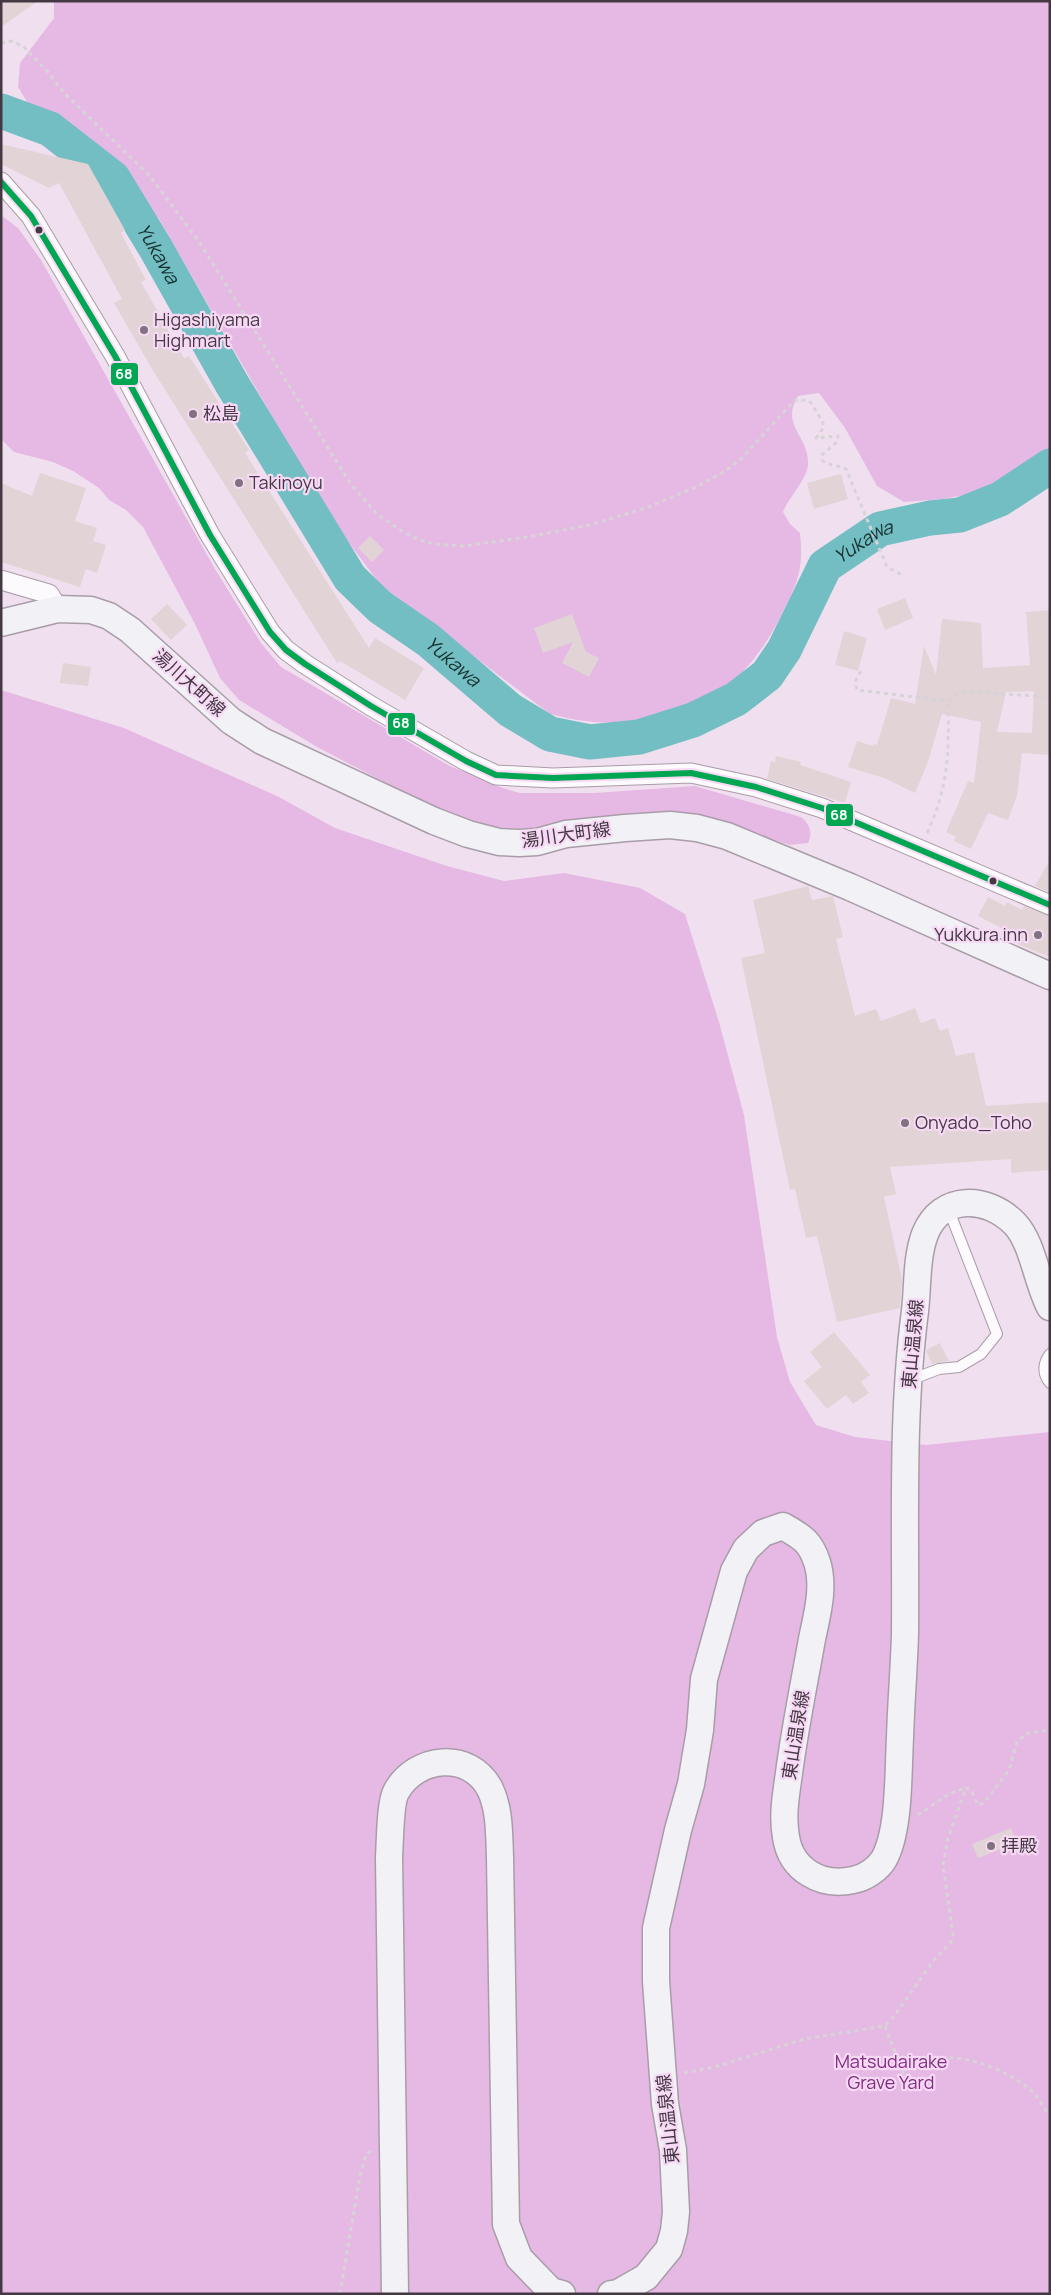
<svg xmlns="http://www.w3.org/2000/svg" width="1051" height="2295" font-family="Manrope,'Noto Sans JP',sans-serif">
<rect width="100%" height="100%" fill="#f0e0ef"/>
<g fill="#e6b9e5">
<path d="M54,1H1050V457L1009,480L977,493L943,499L904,502L877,486L845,428L819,393L798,396C780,426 809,435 808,464C808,478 789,497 783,512L790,524L800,533C804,570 797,584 781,616C767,644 745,675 719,692C711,697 700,700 691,704C639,725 604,728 550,714L382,587L329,516L159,219L108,162L29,105L18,87L20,63L54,18Z"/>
<path d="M1,215L18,228L41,260L215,569L261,643L281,667L448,765L500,787L520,793H594L695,786L801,817C810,824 813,833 808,843L790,845L728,825L581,823L526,829L480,826L459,821L317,747L239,700L220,678L195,624L143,527L126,510L109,500L99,488L73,471L53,462L14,452L1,439Z"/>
<polygon points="1,690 124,728 279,797 335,828 447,866 504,881 564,873 640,888 685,914 719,1022 744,1115 777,1337 790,1382 816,1425 855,1437 926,1445 1050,1432 1050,2294 1,2294"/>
</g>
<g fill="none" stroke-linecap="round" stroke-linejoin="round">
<path stroke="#73bec2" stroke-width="35" id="s1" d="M1,111L50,129L113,178L155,247L232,384L350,578L380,607L428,640L510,710L550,734L590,742L639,737L693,720L736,699L767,675L784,650L825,566L880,529L930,518L960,515L1000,499L1050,466"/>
</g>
<g fill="#e1d3d6" fill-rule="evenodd">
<polygon points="1,1 38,1 1,27"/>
<polygon points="1,144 88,164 125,230 121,233 146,280 141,282 184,358 189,356 249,450 245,453 369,648 375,638 424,668 405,700 340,661 337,663 152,369 114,303 122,299 59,183 49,188 1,164"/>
<polygon points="40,473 86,488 75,521 97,528 93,541 106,545 97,573 86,569 80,587 1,562 1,483 32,496"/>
<polygon points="841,474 848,499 814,509 807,483"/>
<polygon points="370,536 384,550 372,562 358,548"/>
<polygon points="905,598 913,618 885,630 877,609"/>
<polygon points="167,604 187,625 171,640 151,619"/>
<path d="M1050,610V755L1022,753L1017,796L1008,820L988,813L971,849L954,841L956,837L946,832L968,781L974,783L981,722L942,714L928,762L915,793L884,778L848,767L857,741L873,746L874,744L877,745L891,698L915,704L924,646L936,675L942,619L981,623L983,668L1030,665L1026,612ZM1034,691L1032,733L997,732L1006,692Z"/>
<polygon points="572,614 586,652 599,658 589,677 562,663 573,642 543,653 534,628"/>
<polygon points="844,631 867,638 858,671 835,665"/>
<polygon points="63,663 91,667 88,686 60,683"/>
<polygon points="776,756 801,762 800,765 851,782 845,803 767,779 771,761 775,762"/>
<polygon points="1050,860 1050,893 1035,886"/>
<polygon points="808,886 812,900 833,896 843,937 836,939 855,1016 876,1009 881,1021 915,1008 921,1023 935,1018 940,1031 948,1028 956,1056 974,1052 986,1106 1048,1102 1050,1170 1011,1173 1011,1159 890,1167 896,1194 884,1197 902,1280 900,1308 837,1322 817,1236 806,1238 795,1189 790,1190 741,958 765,953 753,900"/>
<polygon points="988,897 1005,906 1007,902 1022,910 1024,906 1050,916 1050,957 1020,945 1014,941 1017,936 978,916"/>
<polygon points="834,1332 870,1375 861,1382 869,1393 853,1404 846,1395 827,1409 804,1381 822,1367 810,1352"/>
<polygon points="940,1343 949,1361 932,1364 926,1350"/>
<polygon points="1011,1828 1017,1843 978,1858 972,1844"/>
</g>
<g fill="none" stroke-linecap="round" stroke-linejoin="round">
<g stroke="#a99ca8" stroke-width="12">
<g id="lane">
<path d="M1050,1354C1043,1363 1042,1374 1050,1383"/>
<polyline points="910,1380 939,1369 959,1367 981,1354 997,1334 948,1208"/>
</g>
</g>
<g stroke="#a99ca8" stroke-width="21">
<g id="street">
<polyline points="1,182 31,216 115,356 210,535 270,632 286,650 305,664 371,706 466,761 496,775 553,778 691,773 756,787 822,808 1050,905"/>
<polyline points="1,580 49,594 58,609"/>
</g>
</g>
<g stroke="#a99ca8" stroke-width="29">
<g id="secondary">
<polyline points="1,623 58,609 91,610 109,616 130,630 231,721 262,741 434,821 468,834 499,842 519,843 537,842 566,834 625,828 670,825 697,828 727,836 850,887 1050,976"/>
<path d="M395,2294L389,1857C390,1843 390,1803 396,1792C415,1756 470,1750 490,1789C500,1810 499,1835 500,1857L506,2224L519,2258L551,2291L562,2294"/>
<path d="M611,2294L618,2293L646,2277L669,2249L674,2231L676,2212L673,2150L665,2104L656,1981V1928L678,1830L691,1784L700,1730L704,1679L734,1571L746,1549L763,1533L783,1526C802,1537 810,1541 817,1562C825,1587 817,1615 812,1639C804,1684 795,1728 789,1773C786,1795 782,1815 786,1837C791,1870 821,1887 853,1880C865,1878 878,1869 884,1859C900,1830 898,1771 900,1738C901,1703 904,1669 905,1634C906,1527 901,1418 915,1311C918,1286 916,1258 925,1234C941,1194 987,1195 1015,1224C1033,1243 1037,1283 1050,1307"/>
</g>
</g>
<g stroke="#d7d3d7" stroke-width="3" stroke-dasharray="4 4" stroke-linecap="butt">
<path d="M1,43L11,41L23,46L48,72L64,93L150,176L200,243L350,483L377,514L400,530L417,539L434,544L464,546L527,537L590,525L646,508L696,487L722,473L739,461L795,400C814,399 810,403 819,416C822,421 823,422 824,427L816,438L838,436L837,442L822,455V460C828,466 838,465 846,469L887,567L902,575"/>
<polyline points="861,671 855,682 857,690 948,701"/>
<path d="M927,833C949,786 949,752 948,701L952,696L961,691L1050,697"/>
<polyline points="918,1815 949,1794 966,1788"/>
<polyline points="885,2026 907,2083"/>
<path d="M903,2070C917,2065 932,2059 947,2058C975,2057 1011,2073 1032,2091C1039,2098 1044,2109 1050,2116"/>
<polyline points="684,2073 715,2067 804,2039 885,2026 895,2015 934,1960 951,1942 953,1935 943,1865 948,1838 966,1788 971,1790 978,1805 984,1803 1009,1770 1017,1741 1029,1733 1050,1730"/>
<polyline points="340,2294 360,2176 366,2154 371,2151"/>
</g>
<use href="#lane" stroke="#fdfafd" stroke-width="10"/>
<use href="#street" stroke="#fdfafd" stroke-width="19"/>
<use href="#secondary" stroke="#f1f1f6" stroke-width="26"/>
<g stroke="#f7d9f5" stroke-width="10">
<polyline id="bus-1" points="1,182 31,216 115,356 210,535 270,632 286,650 305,664 371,706 466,761 496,775 553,778 691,773 756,787 822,808 1050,905"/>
</g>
<use href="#bus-1" stroke="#00a651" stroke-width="6"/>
</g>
<g fill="#443843" stroke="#f7d9f5" stroke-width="2">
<circle cx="39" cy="230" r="4.5"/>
<circle cx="993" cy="881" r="4.5"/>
</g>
<g fill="#80737f" stroke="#f7d9f5" stroke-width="2">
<circle cx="144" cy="330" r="5"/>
<circle cx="193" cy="414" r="5"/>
<circle cx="239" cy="483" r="5"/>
<circle cx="1038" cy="935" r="5"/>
<circle cx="905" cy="1123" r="5"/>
<circle cx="991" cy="1846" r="5"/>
</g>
<g text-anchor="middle" stroke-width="4.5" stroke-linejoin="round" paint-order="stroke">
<g font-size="18" fill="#443843" stroke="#f7d9f5" text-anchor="start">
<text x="154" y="326">Higashiyama<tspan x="154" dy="21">Highmart</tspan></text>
<text x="203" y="420">松島</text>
<text x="249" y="489">Takinoyu</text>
<text x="1028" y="941" text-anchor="end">Yukkura inn</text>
<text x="915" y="1129">Onyado_Toho</text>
<text x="1001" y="1852">拝殿</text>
</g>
<g font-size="18" fill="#443843" stroke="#f7d9f5">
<text transform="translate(189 683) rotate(42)" y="6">湯川大町線</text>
<text transform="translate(566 835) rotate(-8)" y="6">湯川大町線</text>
<text transform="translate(913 1344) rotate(-85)" y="6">東山温泉線</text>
<text transform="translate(796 1735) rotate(-81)" y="6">東山温泉線</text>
<text transform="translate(668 2119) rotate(-96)" y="6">東山温泉線</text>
</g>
<g font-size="18" fill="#812d81" stroke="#f7d9f5">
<text x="891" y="2068">Matsudairake<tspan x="891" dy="21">Grave Yard</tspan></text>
</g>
<g font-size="19" font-style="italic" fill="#183131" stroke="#f7d9f5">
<text dy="7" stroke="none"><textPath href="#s1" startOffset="220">Yukawa</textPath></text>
<text dy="7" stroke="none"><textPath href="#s1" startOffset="1255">Yukawa</textPath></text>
<text dy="7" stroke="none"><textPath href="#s1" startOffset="730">Yukawa</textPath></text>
</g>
</g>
<g stroke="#f7d9f5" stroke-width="2">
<rect x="110" y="362" width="29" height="24" rx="5" fill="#00a651"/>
<rect x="387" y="712" width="29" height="24" rx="5" fill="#00a651"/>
<rect x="825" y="803" width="29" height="24" rx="5" fill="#00a651"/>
</g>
<g font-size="14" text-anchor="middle" font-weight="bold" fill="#fff">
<text x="124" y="379">68</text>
<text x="401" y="728">68</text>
<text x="839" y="820">68</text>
</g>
<rect width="1051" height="2295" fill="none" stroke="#443843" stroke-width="5"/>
</svg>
